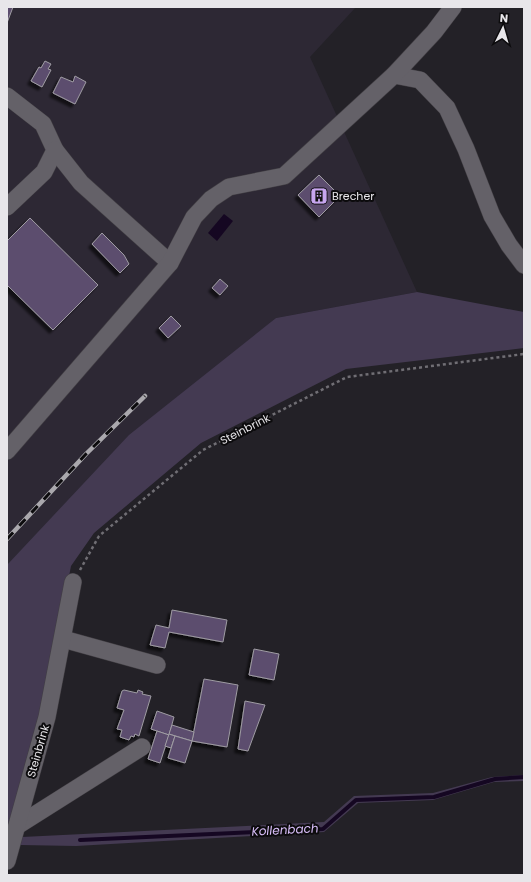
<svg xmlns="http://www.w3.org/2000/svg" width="531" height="882" font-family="Poppins,sans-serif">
<defs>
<filter id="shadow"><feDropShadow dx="-3.5" dy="3.5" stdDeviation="1" flood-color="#0009"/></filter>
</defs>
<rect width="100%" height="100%" fill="#232127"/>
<polygon fill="#2d2834" points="7,7 356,7 310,57 417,292 276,318 7,565"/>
<g fill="#443a52">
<polygon points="417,292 524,312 524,348 346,369 201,443 94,533 71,566 56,643 32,747 7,837 7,565 129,435 276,318"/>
<polygon points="524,775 524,781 494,782 433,800 358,803 324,832 76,846 20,845 22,837 324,822 354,796 433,793 492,777"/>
</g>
<polygon fill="#150722" points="224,214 233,221 217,241 208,233"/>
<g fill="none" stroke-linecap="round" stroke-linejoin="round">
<polyline stroke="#150722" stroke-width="4" points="80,840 323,829 356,800 434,797 495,779 524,777"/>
</g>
<g fill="#5c4e6e" stroke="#9f9ca3" filter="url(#shadow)">
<polygon points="7,7 13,7 7,23"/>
<polygon points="45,61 51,64 48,69 51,70 42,87 31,81 39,67 41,68"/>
<polygon points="75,76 86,82 75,104 53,93 61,77 73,82"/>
<polygon points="319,175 340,196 319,217 298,195"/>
<polygon points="30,218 98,285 53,330 7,285 7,241"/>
<polygon points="102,233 124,255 129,264 120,273 92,244"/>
<polygon points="220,279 228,286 220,295 212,288"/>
<polygon points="171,316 181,326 168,338 159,328"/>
<polygon points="172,610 227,620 223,642 169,632 165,648 150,645 156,625 169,628"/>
<polygon points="254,649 279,654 274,680 249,675"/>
<polygon points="204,679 238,685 227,747 192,741"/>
<polygon points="124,690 137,693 138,690 143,692 142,694 151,696 139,736 135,734 134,737 131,736 129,740 120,737 122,730 117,729 124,710 117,708 122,691"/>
<polygon points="245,701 265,705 248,751 238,749"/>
<polygon points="157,711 174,717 169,735 151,729"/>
<polygon points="172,725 194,732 192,741 169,734"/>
<polygon points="157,731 169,735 160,763 148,759"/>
<polygon points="169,734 175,736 171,748 165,746"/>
<polygon points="175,736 192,741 185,763 168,758"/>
</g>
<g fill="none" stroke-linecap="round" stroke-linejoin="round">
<g stroke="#423f44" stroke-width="18">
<g id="minor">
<polyline points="394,75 420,80 447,108 466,149 492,216 509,245 524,265"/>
<polyline points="7,96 43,124 55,150 44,172 7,207"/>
<polyline points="55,150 81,183 170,263"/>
<polyline points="7,451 170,263 194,217 211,199 229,187 284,176 394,75 434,32 453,7"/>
<polyline points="63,639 157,665"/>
<polyline points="17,826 142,747"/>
<polyline points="7,861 47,717 73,582"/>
</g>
</g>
<polyline stroke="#706e74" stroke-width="2.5" stroke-dasharray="3 3" stroke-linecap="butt" points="80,570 99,536 203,450 347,377 524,354"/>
<use href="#minor" stroke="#646168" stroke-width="17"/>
<g stroke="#aaa8ad" stroke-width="4.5">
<polyline id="rail" points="7,539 86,454 145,396"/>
</g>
<use href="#rail" stroke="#0c0b0d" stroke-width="3" stroke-dasharray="9" stroke-linecap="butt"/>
</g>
<defs>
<g id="building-square" transform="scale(0.9)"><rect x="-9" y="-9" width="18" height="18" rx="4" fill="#c7a6ef" stroke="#0c0b0d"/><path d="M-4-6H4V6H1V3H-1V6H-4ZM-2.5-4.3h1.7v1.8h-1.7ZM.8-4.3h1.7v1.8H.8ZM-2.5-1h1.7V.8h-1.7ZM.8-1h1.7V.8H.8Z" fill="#111"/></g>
</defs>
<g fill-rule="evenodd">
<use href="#building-square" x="319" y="196"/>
</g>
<g text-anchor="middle" stroke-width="4" stroke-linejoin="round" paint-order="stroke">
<g font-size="11" fill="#e8e6ea" stroke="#0c0b0d" text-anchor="start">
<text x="332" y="200">Brecher</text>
</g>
<g font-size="11" fill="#e8e6ea" stroke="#0c0b0d">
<text transform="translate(245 429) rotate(-27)" y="4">Steinbrink</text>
<text transform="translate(38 751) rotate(-74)" y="4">Steinbrink</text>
</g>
<g font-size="12" font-style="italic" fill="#d9bffa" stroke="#0c0b0d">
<text transform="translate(285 830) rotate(-3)" y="4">Kollenbach</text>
</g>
</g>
<rect width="531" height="882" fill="none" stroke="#e8e6ea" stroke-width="16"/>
<g transform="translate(503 28) rotate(5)" stroke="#0c0b0d" stroke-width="3" paint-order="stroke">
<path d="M0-3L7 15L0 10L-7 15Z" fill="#e8e6ea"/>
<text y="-6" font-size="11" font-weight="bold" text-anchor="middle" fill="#e8e6ea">N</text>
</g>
</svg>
